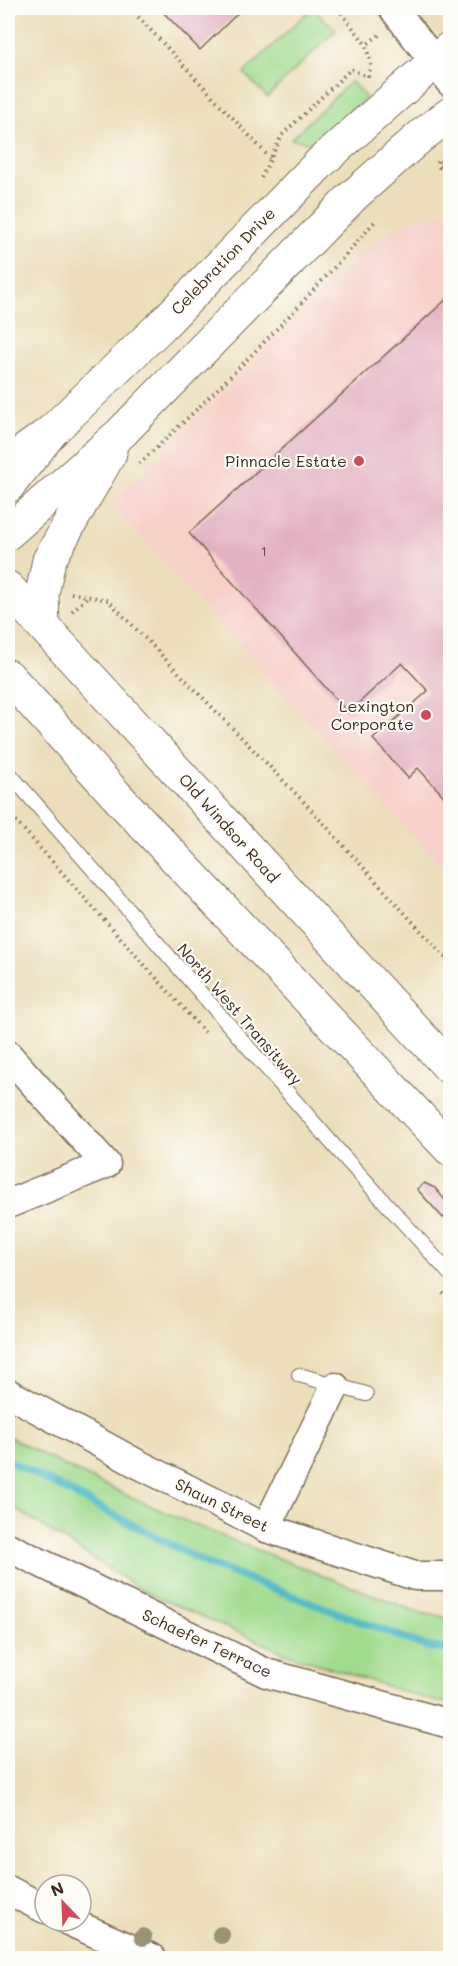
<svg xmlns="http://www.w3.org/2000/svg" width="458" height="1966" font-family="Mali,sans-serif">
<rect width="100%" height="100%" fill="#fdfcf7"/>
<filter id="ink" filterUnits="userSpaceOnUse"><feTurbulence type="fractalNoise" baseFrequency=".0167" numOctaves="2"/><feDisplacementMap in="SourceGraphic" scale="12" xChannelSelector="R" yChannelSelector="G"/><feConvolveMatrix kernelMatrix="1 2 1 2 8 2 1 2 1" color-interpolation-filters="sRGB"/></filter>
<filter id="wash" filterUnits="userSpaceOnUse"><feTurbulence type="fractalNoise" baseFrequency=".008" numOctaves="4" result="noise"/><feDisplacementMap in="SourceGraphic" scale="24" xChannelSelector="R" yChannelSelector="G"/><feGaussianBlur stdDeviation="1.35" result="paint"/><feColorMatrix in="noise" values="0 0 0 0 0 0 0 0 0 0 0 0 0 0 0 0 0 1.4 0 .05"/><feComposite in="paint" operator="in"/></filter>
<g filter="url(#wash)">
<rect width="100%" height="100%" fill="#ecdeba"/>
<polygon fill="#f7d0c9" points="450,211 450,876 110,504 367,247 389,231 414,220"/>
<g fill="#a1db8e" stroke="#6e8256" stroke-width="1.5">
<polygon points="312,8 336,30 267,97 244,73"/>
<polygon points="351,81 366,98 316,144 291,139"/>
<path d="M8,1436C138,1508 281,1559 420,1613L450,1618V1703L433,1701L290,1655L145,1592L8,1504Z"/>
</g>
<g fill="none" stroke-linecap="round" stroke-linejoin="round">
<polyline stroke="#4ab8c4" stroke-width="8" points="8,1460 206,1563 428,1647 450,1650"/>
</g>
<g id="blocks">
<g fill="#e3b2c2">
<polygon points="159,8 233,8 238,13 200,50"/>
<polygon points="450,296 450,803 418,768 408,778 373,739 428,691 402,663 348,713 189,533"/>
<polygon points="424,1183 435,1188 445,1200 450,1212 443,1218 417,1189"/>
</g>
</g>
</g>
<g filter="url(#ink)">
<use href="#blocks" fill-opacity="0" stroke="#796955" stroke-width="1.5"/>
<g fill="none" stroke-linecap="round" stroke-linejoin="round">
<g stroke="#796955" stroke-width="16">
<g id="lane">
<polyline points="8,772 344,1157 450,1274"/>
<polyline points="299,1375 366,1394"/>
</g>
</g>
<g stroke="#796955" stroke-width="31">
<g id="street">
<polyline points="393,8 450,82"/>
<polyline points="8,1055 106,1164 8,1204"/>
<polyline points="8,1393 136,1463 266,1528 415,1576 450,1576"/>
<polyline points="266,1528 335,1387"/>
<polyline points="8,1547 266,1673 450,1724"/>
<polyline points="8,1890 45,1909"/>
<polyline points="68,1921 152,1958"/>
</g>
</g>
<g stroke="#796955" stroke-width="35">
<g id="secondary">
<polyline points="8,486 52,431 162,325 322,161 450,48"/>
<polyline points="8,533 121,433 353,196 421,136 450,114"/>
<polyline points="43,625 42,594 49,560 110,453"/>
</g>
</g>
<g stroke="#796955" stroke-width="35">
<g id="highway">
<polyline points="8,463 52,431"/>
<polyline points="8,588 450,1068"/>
<polyline points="8,676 126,806 450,1149"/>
</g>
</g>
<g stroke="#796955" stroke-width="4" stroke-dasharray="1.5 4.5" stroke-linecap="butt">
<polyline points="130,8 270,158"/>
<polyline points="338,8 366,45"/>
<polyline points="368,77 371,65 366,45 379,35"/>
<polyline points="438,161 439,167 450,167"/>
<polyline points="261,178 282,135 351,69 367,77"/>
<path d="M139,464C221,388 303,305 376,220"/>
<polyline points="71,593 108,600 303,801 450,963"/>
<polyline points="72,611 89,596"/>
<polyline points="8,812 207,1035"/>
<polyline points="443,1293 450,1301"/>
</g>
<use href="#lane" stroke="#fff" stroke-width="14"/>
<use href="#street" stroke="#fff" stroke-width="28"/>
<use href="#secondary" stroke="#fff" stroke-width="33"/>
<use href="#highway" stroke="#fff" stroke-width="33"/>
</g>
<g fill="#989374">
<circle cx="221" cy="1935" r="9"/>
<circle cx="143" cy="1937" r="9"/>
</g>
</g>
<g fill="#d1495b" stroke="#fdfcf7" stroke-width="2">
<circle cx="359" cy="461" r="6"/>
<circle cx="426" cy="715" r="6"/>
</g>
<g text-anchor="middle" stroke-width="4.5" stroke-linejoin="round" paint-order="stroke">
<g font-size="14" fill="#654c47">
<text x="264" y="556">1</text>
</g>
<g font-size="16" fill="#3b2a1e" stroke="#fdfcf7">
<text transform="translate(223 261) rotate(-46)" y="6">Celebration Drive</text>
<text transform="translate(229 828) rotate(48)" y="6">Old Windsor Road</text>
<text transform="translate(240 1014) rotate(49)" y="6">North West Transitway</text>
<text transform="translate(222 1505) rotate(26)" y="6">Shaun Street</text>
<text transform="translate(207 1643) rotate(25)" y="6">Schaefer Terrace</text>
</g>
<g font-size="16" fill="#3b2a1e" stroke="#fdfcf7" text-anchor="end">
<text x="347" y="467">Pinnacle Estate</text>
<text x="414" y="712">Lexington<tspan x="414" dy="18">Corporate</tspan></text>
</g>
</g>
<rect width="458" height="1966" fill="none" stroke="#fdfcf7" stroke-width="30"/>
<g transform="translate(63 1903) rotate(337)"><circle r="28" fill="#fdfcf7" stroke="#afa8a0" stroke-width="1.5"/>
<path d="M0-4.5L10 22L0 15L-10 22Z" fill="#d1495b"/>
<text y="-9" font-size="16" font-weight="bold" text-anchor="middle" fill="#3b2a1e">N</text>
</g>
</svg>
